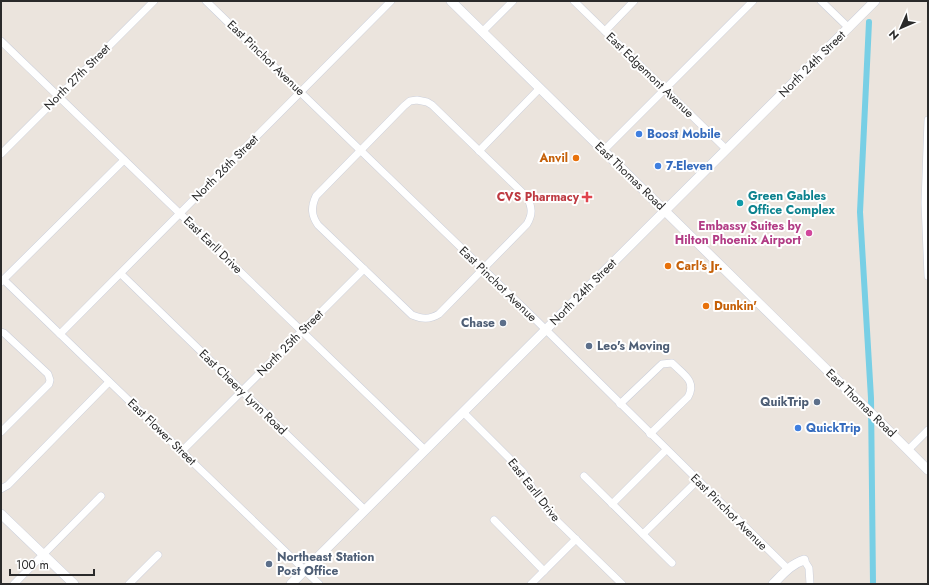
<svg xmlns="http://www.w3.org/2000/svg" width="929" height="585" font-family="Jost,sans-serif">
<rect width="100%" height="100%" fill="#ebe4dd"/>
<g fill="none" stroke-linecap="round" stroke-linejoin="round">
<polyline stroke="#78cfe5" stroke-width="6" points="869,22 860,212 871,398 873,584"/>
<g stroke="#cbcfdb" stroke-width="8">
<g id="street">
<polyline points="206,1 538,322 788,569"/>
<polyline points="574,1 726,149"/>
<polyline points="821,1 849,28"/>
<polyline points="605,31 634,1"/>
<polyline points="482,32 513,1"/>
<polyline points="1,41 425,450"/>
<path d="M417,100L427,102L432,105L527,197C532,207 533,214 527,224L439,314C429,320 422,319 412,315L318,225C311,215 311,207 316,196L404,106L410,101Z"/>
<polyline points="928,120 925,203 928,276"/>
<polyline points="604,150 753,1"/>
<polyline points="479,151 540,88"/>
<polyline points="1,154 154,1"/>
<polyline points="121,274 365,510"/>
<polyline points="4,280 319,584"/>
<polyline points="1,282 124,160"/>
<polyline points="1,332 4,333 48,374 50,380 49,384 1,432"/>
<polyline points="60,334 391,1"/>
<path d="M620,404L662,364L672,363C683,374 697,381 688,397L650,434"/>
<polyline points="463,412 523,472 540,501 551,515 622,584"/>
<polyline points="908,450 928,430"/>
<polyline points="182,451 364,269"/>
<polyline points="584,476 672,563"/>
<polyline points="1,489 8,485 109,382"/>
<polyline points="612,504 666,450"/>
<polyline points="494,520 544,571"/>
<polyline points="643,534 697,481"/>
<polyline points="804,560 809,568 810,584"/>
<polyline points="14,584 101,496"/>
<polyline points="129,584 158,555"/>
<polyline points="531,584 576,539"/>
</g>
</g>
<g stroke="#cbcfdb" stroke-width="10">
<g id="secondary">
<polyline points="451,1 878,420 928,470"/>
<polyline points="1,514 74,584"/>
<polyline points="291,584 875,1"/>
<path d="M773,584C783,574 791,564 804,560"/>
</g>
</g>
<use href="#street" stroke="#fff" stroke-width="7"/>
<use href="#secondary" stroke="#fff" stroke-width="9"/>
</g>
<g fill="#3f7fe0" stroke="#fff" stroke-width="1.5">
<circle cx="639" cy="134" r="4"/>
<circle cx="658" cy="166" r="4"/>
<circle cx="798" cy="428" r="4"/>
</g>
<g fill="#e8710a" stroke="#fff" stroke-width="1.5">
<circle cx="576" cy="158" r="4"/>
<circle cx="668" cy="266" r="4"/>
<circle cx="706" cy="306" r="4"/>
</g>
<path fill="#e0444e" stroke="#fff" stroke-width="1.5" d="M585 191h4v4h4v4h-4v4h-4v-4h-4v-4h4z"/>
<circle fill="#0f9aa8" stroke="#fff" stroke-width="1.5" cx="740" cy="203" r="4"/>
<circle fill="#d1479c" stroke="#fff" stroke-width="1.5" cx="809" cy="233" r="4"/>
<g fill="#5c6f8a" stroke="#fff" stroke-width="1.5">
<circle cx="503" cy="323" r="4"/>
<circle cx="589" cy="346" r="4"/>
<circle cx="817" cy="402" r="4"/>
<circle cx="269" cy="564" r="4"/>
</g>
<g text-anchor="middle" stroke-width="4" stroke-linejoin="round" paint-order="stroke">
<g font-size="12" fill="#2a2a2a" stroke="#fff">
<text transform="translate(266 58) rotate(44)" y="4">East Pinchot Avenue</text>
<text transform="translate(812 64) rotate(-45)" y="4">North 24th Street</text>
<text transform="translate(650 75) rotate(44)" y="4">East Edgemont Avenue</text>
<text transform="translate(77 77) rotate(-45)" y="4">North 27th Street</text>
<text transform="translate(225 168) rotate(-45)" y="4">North 26th Street</text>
<text transform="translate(630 176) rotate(44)" y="4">East Thomas Road</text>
<text transform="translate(213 245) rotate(44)" y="4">East Earll Drive</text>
<text transform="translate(498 284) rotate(44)" y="4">East Pinchot Avenue</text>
<text transform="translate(583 292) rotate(-45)" y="4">North 24th Street</text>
<text transform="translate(290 343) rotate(-45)" y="4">North 25th Street</text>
<text transform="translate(243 392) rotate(44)" y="4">East Cheery Lynn Road</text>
<text transform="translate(861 403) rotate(44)" y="4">East Thomas Road</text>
<text transform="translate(162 432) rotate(44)" y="4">East Flower Street</text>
<text transform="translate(534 490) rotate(52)" y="4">East Earll Drive</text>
<text transform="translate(729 512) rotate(45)" y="4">East Pinchot Avenue</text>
</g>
<g font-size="12" font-weight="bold" fill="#366cbe" stroke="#fff" text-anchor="start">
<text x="647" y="138">Boost Mobile</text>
<text x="666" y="170">7-Eleven</text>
<text x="806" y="432">QuickTrip</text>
</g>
<g font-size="12" font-weight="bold" fill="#c56008" stroke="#fff" text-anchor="start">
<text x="568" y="162" text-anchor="end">Anvil</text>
<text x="676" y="270">Carl's Jr.</text>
<text x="714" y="310">Dunkin'</text>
</g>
<g font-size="12" font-weight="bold" fill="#0d838f" stroke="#fff" text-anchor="start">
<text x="748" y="200">Green Gables<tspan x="748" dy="14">Office Complex</tspan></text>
</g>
<g font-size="12" font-weight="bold" fill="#be3a42" stroke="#fff" text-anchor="end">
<text x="579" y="201">CVS Pharmacy</text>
</g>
<g font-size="12" font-weight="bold" fill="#b23c85" stroke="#fff" text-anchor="end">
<text x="801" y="230">Embassy Suites by<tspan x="801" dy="14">Hilton Phoenix Airport</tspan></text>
</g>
<g font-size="12" font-weight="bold" fill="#4e5e75" stroke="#fff" text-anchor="end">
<text x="495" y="327">Chase</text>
<text x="597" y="350" text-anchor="start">Leo's Moving</text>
<text x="809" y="406">QuikTrip</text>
<text x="277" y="561" text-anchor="start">Northeast Station<tspan x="277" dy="14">Post Office</tspan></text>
</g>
</g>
<rect width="929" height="585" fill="none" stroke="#2a2a2a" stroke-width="4"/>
<g transform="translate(901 28) rotate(225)" stroke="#ffffff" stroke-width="3" paint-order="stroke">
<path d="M0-3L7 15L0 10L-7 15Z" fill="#2a2a2a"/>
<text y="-6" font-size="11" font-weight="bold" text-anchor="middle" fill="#2a2a2a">N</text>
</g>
<path d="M10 569v6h84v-6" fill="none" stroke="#2a2a2a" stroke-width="2"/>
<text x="16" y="569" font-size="12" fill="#2a2a2a" stroke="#ffffff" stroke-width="3" paint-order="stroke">100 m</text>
</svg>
